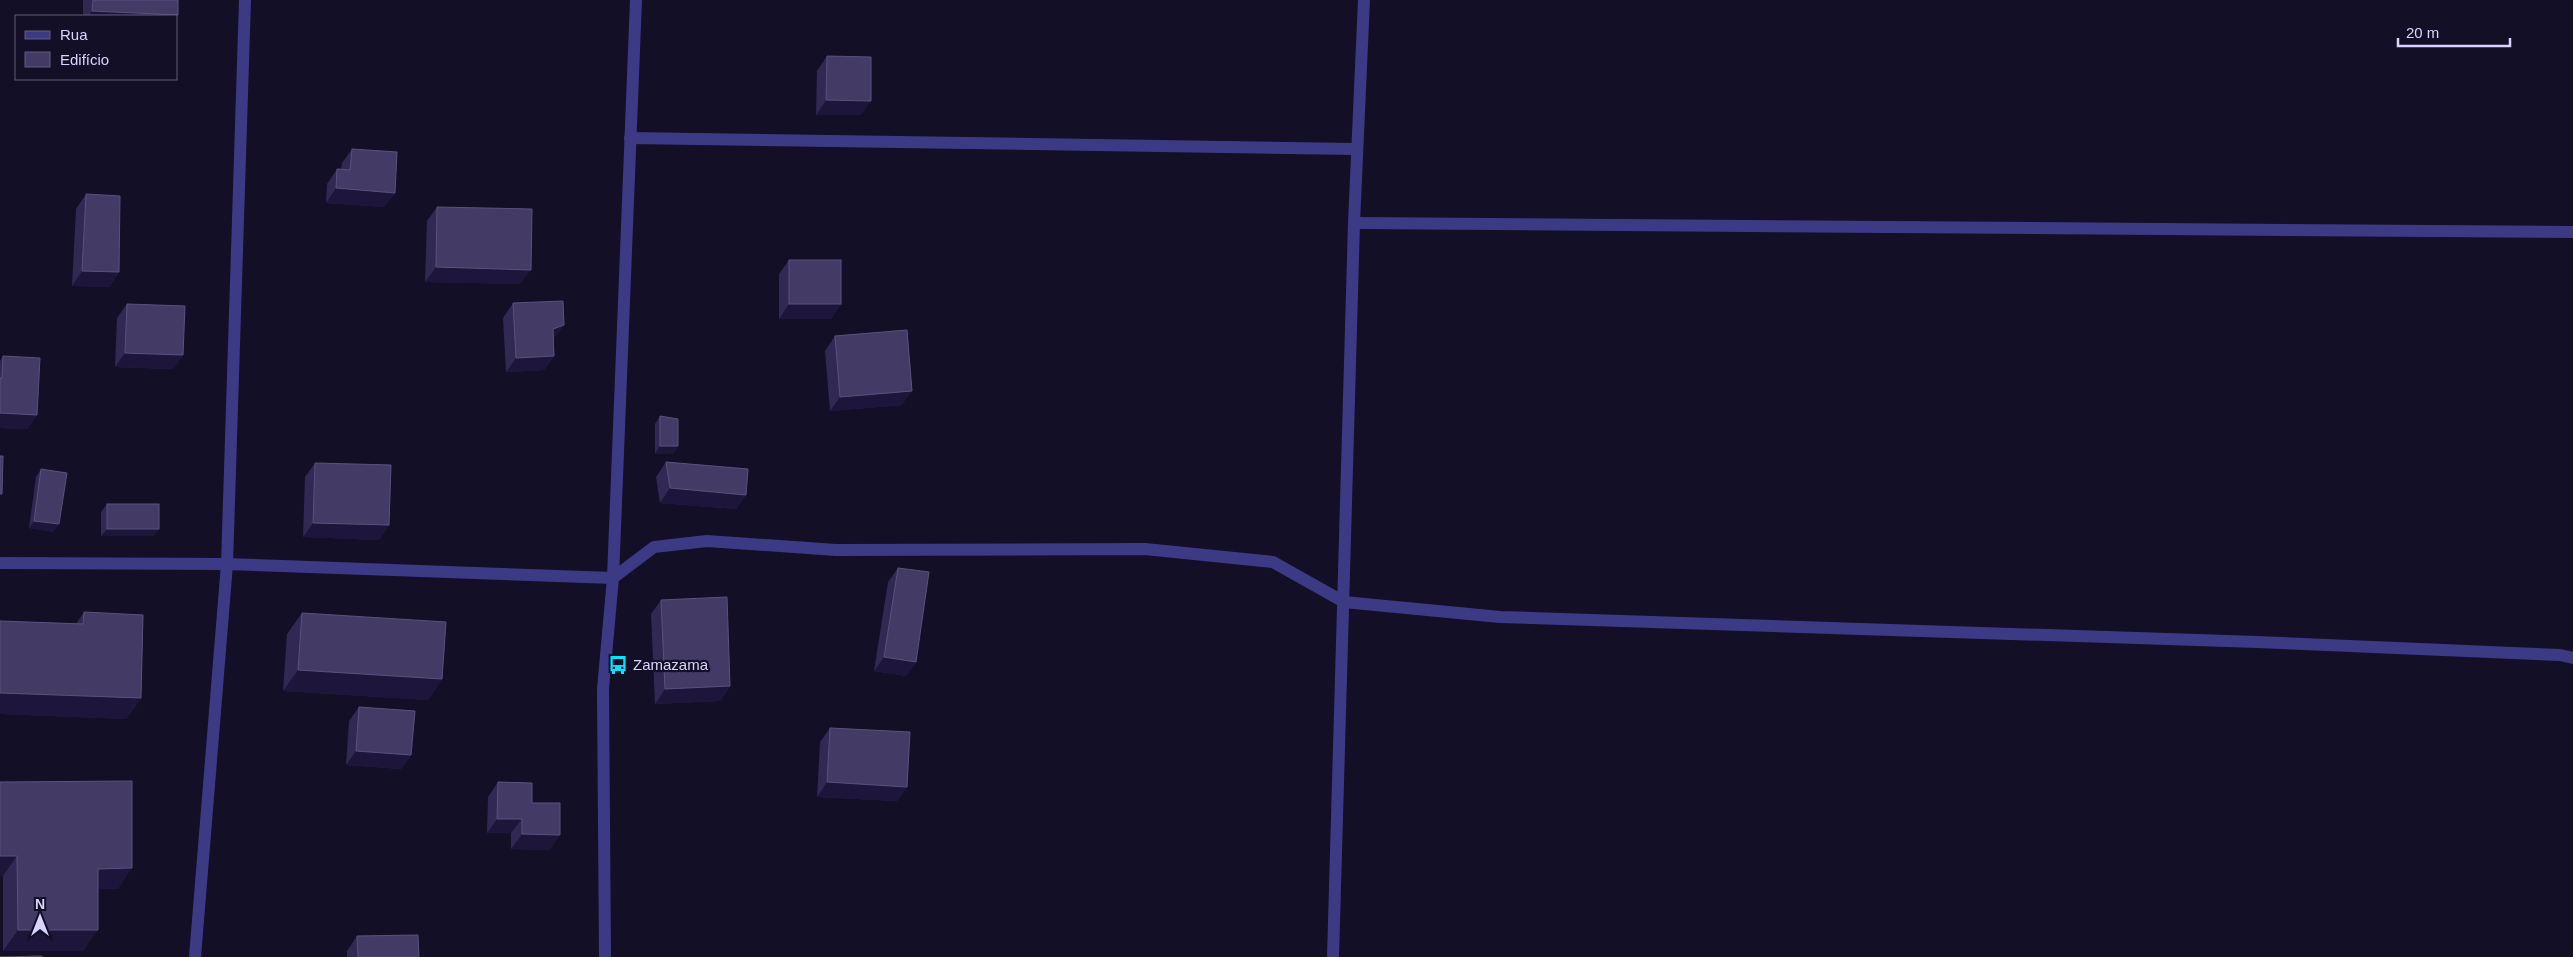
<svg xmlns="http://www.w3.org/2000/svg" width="2573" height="957" font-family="Arial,sans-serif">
<rect width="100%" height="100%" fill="#130f26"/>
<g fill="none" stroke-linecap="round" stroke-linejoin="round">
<g stroke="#3d3a85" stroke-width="12">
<polyline points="630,138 1357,149"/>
<polyline points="1354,223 2573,232"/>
<polyline points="0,563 227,564 613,578 654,547 707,541 836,550 1145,549 1273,562 1344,602 1500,617 2257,642 2560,655 2573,658"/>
<polyline points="195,957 227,564 245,0"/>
<polyline points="605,957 603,689 613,578 636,0"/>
<polyline points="1333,957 1354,223 1364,0"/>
</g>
</g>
<g fill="#312854">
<polygon points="83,0 178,0 176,16 83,16"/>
<polygon points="827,56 861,115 816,115 817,71"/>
<polygon points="352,149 395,193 384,207 326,203 327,184 337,169 341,169 342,163"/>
<polygon points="86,194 119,272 109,287 72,286 76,209"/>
<polygon points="437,207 520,284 425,282 427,221"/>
<polygon points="789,260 841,304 831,319 779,319 779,274"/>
<polygon points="513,303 553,339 554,356 544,370 506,372 503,318"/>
<polygon points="127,304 183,355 173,369 115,367 117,318"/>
<polygon points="835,336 902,405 830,411 825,351"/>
<polygon points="3,356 37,415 27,429 0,428 0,361"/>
<polygon points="660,416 678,446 673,454 655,454 655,424"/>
<polygon points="666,462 746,495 736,509 660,503 656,477"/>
<polygon points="315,463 389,525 379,540 303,537 305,477"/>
<polygon points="41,469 54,532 29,528 36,477"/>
<polygon points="107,504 154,536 101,536 101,512"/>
<polygon points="898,568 916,662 906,676 874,671 888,582"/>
<polygon points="661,600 730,686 720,701 655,704 651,614"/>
<polygon points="84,612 141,698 126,719 0,714 0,621 76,624"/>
<polygon points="302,613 442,679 428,700 283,691 287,634"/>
<polygon points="359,707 411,755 401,769 346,765 349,721"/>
<polygon points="830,728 907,787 897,801 817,797 820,742"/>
<polygon points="0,782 118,889 98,889 83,951 3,951 3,876"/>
<polygon points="498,782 532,803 550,850 511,849 511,833 487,833 488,797"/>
<polygon points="357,936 419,957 347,957 347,951"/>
</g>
<g fill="#1d163a">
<polygon points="92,11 178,15 176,17 176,16 89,16"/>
<polygon points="826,100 871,101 861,115 816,115"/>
<polygon points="336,188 395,193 384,207 326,203"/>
<polygon points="436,267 531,270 520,284 425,282"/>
<polygon points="82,271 119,272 109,287 72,286"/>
<polygon points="789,304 841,304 831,319 779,319"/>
<polygon points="564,325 554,339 553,329"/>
<polygon points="125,353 183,355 173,369 115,367"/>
<polygon points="554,356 544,370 506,372 516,358"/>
<polygon points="912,391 902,405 830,411 840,397"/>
<polygon points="0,413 37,415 27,429 0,428"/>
<polygon points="660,446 678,446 673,454 655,454"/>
<polygon points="670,488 746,495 736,509 660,503"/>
<polygon points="34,521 59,524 54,532 29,528"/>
<polygon points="313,523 389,525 379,540 303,537"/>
<polygon points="107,529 159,529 154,536 101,536"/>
<polygon points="884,657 916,662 906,676 874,671"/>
<polygon points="298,670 442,679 428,700 283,691"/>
<polygon points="730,686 720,701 655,704 665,689"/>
<polygon points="0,693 141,698 126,719 0,714"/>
<polygon points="356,751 411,755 401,769 346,765"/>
<polygon points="827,782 907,787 897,801 817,797"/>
<polygon points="497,819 522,819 511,833 487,833"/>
<polygon points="522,834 560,835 550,850 511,849"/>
<polygon points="0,856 17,856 3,876 0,876"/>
<polygon points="132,868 118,889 83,889 98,869"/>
<polygon points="18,930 98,930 83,951 3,951"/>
</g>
<g fill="#433a66" stroke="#5a527e">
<polygon points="93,0 178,0 178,15 92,11"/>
<polygon points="827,56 871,57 871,101 826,100"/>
<polygon points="352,149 397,152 395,193 336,188 337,169 350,170"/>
<polygon points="86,194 120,196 119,272 82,271"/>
<polygon points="437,207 532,209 531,270 436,267"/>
<rect x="789" y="260" width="52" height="44"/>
<polygon points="563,301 564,325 553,329 554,356 516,358 513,303"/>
<polygon points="127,304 185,306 183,355 125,353"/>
<polygon points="907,330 912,391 840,397 835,336"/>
<polygon points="3,356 40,358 37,415 0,413 0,378 2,378"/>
<polygon points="660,416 678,419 678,446 660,446"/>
<polygon points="0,456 3,456 2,494 0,494"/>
<polygon points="666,462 748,469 746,495 670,488"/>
<polygon points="315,463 391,465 389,525 313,523"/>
<polygon points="41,469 67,473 59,524 34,521"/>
<rect x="107" y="504" width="52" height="25"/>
<polygon points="898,568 929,572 916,662 884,657"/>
<polygon points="727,597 730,686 665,689 661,600"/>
<polygon points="84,612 143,615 141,698 0,693 0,621 83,624"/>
<polygon points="302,613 446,622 442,679 298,670"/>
<polygon points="359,707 415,711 411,755 356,751"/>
<polygon points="830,728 910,732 907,787 827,782"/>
<polygon points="132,781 132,868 98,869 98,930 18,930 17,856 0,856 0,782"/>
<polygon points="498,782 532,783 532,803 560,803 560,835 522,834 522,819 497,819"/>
<polygon points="418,935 419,957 358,957 357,936"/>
<polygon points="42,956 42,957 0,957"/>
</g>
<defs>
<g id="bus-bare" transform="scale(1.5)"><path d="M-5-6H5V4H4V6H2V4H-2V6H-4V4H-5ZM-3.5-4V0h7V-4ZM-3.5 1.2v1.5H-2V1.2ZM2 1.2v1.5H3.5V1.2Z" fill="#00e5ff" stroke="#130f26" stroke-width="2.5" paint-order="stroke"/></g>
</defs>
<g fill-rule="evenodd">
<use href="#bus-bare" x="618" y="665"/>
</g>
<g text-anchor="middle" stroke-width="4.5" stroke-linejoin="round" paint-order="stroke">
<g font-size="15" fill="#d9d4ff" stroke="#130f26" text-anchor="start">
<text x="633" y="670">Zamazama</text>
</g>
</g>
<rect x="15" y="15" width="162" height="65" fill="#130f26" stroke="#625e7d"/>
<rect x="25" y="31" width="25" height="8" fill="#3d3a85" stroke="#625e7d"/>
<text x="60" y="40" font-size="15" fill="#d9d4ff">Rua</text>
<rect x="25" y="52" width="25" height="15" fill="#433a66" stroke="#625e7d"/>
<text x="60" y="65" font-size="15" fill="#d9d4ff">Edifício</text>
<g transform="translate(40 917)" stroke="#130f26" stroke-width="4" paint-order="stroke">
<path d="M0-4L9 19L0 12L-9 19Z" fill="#d9d4ff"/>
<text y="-8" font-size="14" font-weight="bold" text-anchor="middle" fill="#d9d4ff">N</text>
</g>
<path d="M2398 38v8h112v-8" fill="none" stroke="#d9d4ff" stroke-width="2.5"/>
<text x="2406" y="38" font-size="15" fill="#d9d4ff" stroke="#130f26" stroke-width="4" paint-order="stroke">20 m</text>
</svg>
